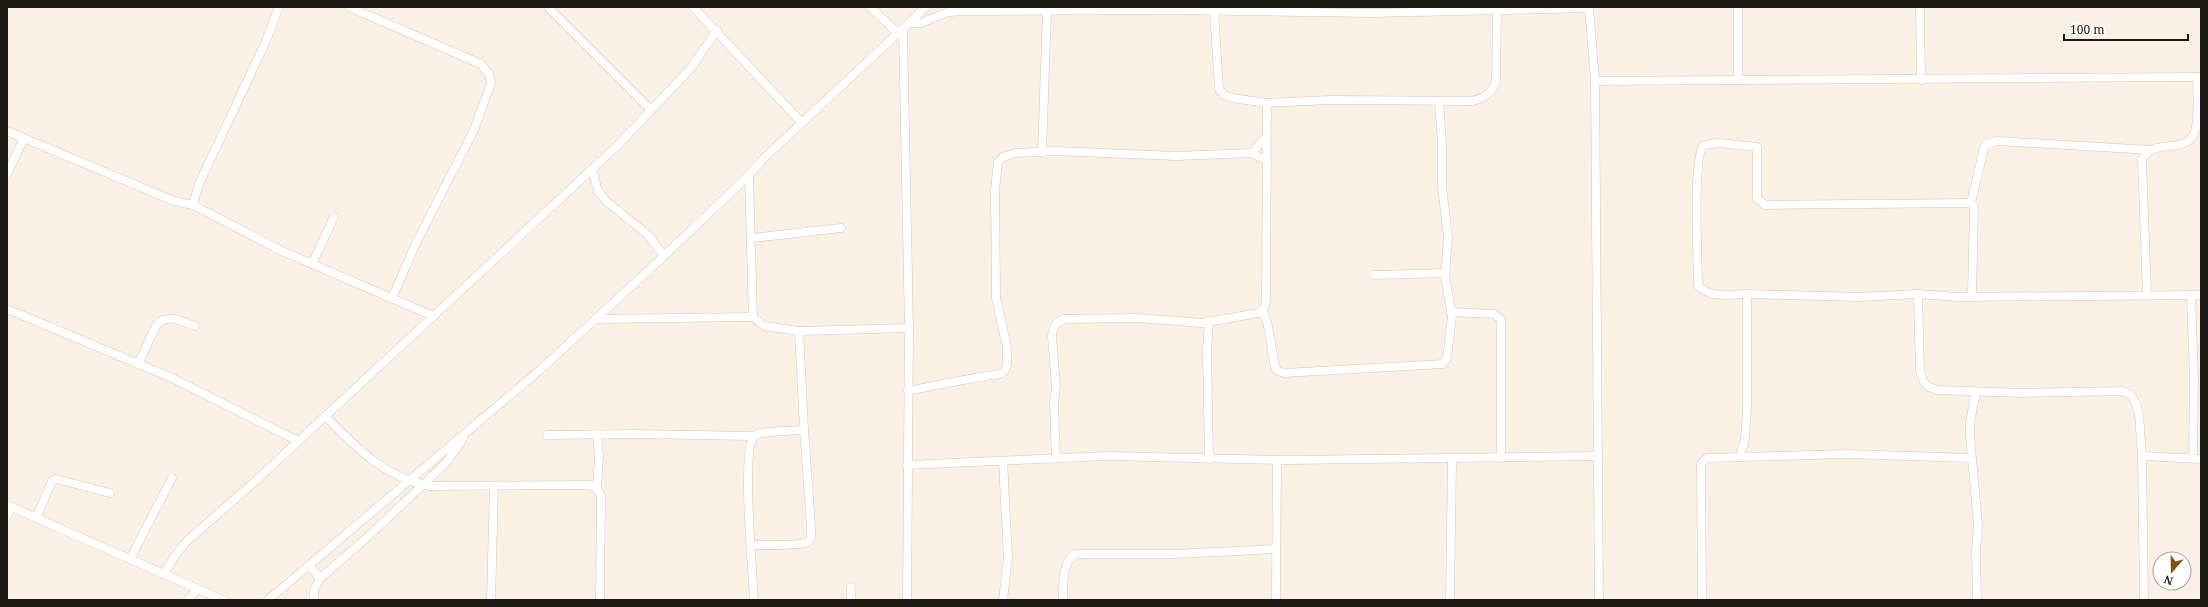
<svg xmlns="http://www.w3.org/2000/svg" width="2208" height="607" font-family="'Noto Serif',serif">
<rect width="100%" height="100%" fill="#faf1e4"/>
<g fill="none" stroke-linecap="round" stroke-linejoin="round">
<g stroke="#d1c9bc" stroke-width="9">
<g id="street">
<polyline points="349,7 481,64 489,74 491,83 474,130 417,241 392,298"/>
<polyline points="548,7 651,110"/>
<polyline points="693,7 802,123"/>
<polyline points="870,7 899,34"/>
<polyline points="1589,7 1595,81 1599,600"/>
<polyline points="1738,7 1738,79"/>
<polyline points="1920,7 1921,80"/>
<path d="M1214,11L1219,89L1224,95L1232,98L1267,103L1331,100L1473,101C1485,97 1492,94 1496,81L1497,10"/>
<polyline points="911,23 921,23 948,12 967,11 1177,10 1371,13 1589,8"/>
<polyline points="903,30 909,328 907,600"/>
<polyline points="1595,81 2201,77"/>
<polyline points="7,131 174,201 193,205 282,251 433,316"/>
<polyline points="1042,152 1047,11"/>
<polyline points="1252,153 1267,136"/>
<polyline points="592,169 598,191 606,201 648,235 664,256"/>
<polyline points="7,174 24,138"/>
<polyline points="749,175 753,317 764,326 799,331 909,328"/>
<polyline points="1971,203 1985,144 1997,141 2151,150"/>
<polyline points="193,205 199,184 266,41 279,7"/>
<polyline points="752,238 841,228"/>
<polyline points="312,264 334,217"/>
<polyline points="1374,275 1446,273"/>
<polyline points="1747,294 1859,297 1918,294 1958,297 2201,295"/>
<polyline points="1918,294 1920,372 1924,382 1929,387 1937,390 2022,393 2123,391 2131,395 2136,404 2139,414 2142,456 2144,600"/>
<path d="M2147,295L2142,160C2150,139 2182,153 2193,136C2200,126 2197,90 2197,77"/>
<polyline points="2191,295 2194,379 2193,458"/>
<polyline points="7,309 172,378 298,441"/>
<polyline points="1262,310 1267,321 1275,367 1278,371 1284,373 1443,364 1447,358 1452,316 1445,277 1448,237 1442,186 1442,143 1439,101"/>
<polyline points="1451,312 1494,314 1501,320 1501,458"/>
<polyline points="596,319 753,317"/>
<polyline points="1209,321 1207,351 1209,459"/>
<path d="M138,364L157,324C169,313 182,322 195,326"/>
<path d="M908,391C939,385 969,378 1001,374L1005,370L1007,365V347L996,298L995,190L998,162L1003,157L1015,153L1056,151L1176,156L1252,153L1267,161"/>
<polyline points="1976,392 1970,422 1970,436 1978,525 1976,552 1977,600"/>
<path d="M325,416C356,447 383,477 429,486L590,485L597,488L601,495L600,600"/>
<polyline points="597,434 599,457 597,488"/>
<polyline points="547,435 636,434 754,436"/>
<polyline points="2142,456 2201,459"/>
<path d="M1740,457L1745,439L1747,409V294C1731,294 1708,299 1698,285C1698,263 1692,155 1704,145L1718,143L1757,147V198L1765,205L1971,203L1974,207L1972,297"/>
<path d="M1056,459L1054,403L1056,387L1052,336C1053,327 1055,323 1064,319L1138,318L1202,323L1258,313L1264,309L1266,300L1267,103"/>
<polyline points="1003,461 1008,558 1003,600"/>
<polyline points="907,465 1108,456 1287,460 1598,456"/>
<polyline points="7,505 223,600"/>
<polyline points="7,516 12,507"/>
<polyline points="36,518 52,481 56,479 110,493"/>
<path d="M751,545C761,545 801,546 808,542C812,539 811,532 811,527L804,429"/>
<polyline points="130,559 172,478"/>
<polyline points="309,566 320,578 314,590 314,600"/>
<polyline points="164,574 174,557 187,541 252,484 617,146 691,68 717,30"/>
<path d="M320,578C353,551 384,522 415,492C435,473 449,463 463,438"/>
<polyline points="188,600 197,589"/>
<polyline points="268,600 541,369 664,256 749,175 764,158 926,7"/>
<polyline points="491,600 494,486"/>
<path d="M754,600C753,575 741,450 754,436C760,430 793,432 804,429L799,331"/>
<polyline points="851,600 851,587"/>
<path d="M1063,600C1063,586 1062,562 1075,554H1175L1276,549"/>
<polyline points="1276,600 1277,460"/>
<polyline points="1450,600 1452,459"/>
<polyline points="1702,600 1701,464 1707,458 1847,454 1971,458"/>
</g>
</g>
<use href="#street" stroke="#fff" stroke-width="8"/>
</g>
<rect width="2208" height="607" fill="none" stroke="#1d1a15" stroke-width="16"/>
<g transform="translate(2172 571) rotate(200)"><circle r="19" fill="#ffffff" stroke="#a5a3a1"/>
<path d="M0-3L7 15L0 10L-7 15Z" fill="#884f05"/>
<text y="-6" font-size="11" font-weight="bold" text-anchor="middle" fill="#1d1a15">N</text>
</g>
<path d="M2064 34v6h124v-6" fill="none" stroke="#1d1a15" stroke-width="2"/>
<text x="2070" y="34" font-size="12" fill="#1d1a15" stroke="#ffffff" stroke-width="3" paint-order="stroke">100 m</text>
</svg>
